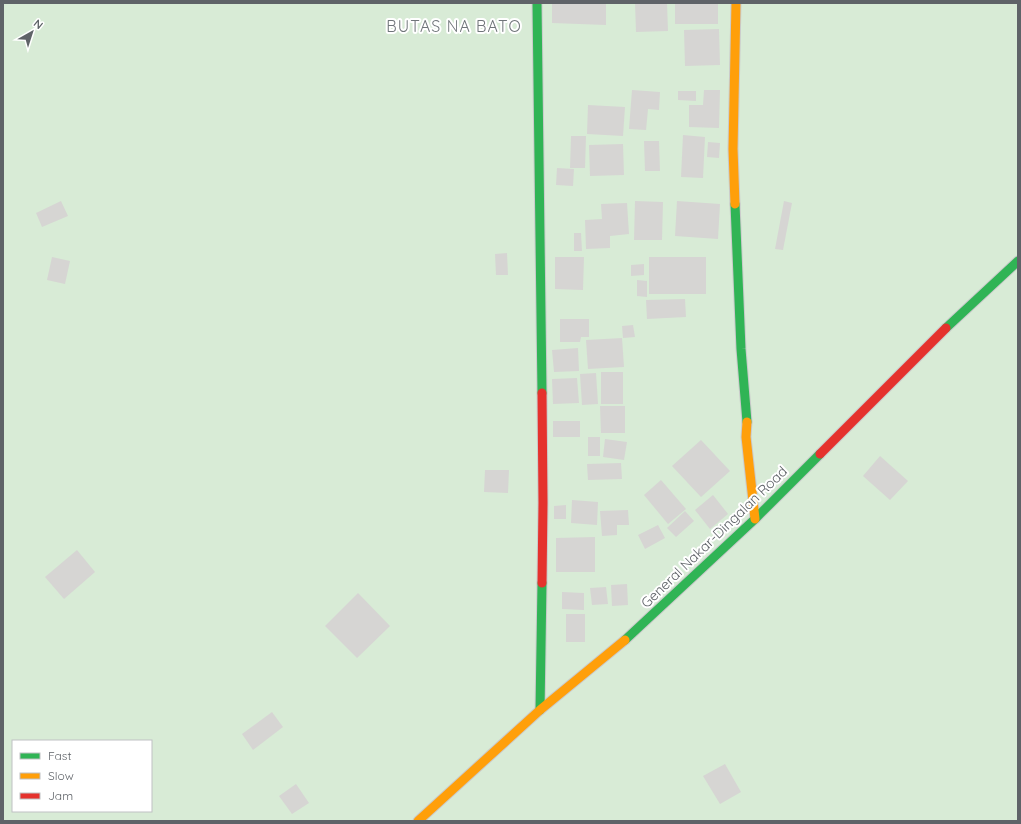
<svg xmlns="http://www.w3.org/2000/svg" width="1021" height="824" font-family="Quicksand,sans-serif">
<rect width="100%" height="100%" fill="#efeeea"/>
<path fill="#d8ebd6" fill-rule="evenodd" d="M3,3H1018V821H3ZM13,741H151V811H13Z"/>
<g fill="#d6d5d3">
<polygon points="552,3 606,3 606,25 552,23"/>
<polygon points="635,3 667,3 668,31 636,32"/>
<rect x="675" y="3" width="43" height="21"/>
<polygon points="719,29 720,65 685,66 684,30"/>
<polygon points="632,90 660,92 659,110 648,109 646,130 629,129"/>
<polygon points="704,90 720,90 719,128 689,127 689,105 703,105"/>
<polygon points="678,91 696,91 696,101 678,100"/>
<polygon points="588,105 625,107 623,136 587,134"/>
<polygon points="683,135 705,137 703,178 681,177"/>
<polygon points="571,136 586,136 585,168 570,168"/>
<polygon points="644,141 659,141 660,171 645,171"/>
<polygon points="708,142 720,143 719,158 707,157"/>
<polygon points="623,144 624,175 590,176 589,145"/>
<polygon points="557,168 574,169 573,186 556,185"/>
<polygon points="61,201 68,216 42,227 36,213"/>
<polygon points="635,201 663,202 662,240 634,240"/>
<polygon points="677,201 720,204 718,239 675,236"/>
<polygon points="784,201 792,203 783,250 775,249"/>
<polygon points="627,203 629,234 610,236 610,248 586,249 585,220 602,219 601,204"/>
<polygon points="574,233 581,233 582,251 574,251"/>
<polygon points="507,253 508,275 496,275 495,254"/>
<polygon points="52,257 70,261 65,284 47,280"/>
<polygon points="555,257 584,257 583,290 555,289"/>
<rect x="649" y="257" width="57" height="37"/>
<polygon points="644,264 644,275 631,276 631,265"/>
<polygon points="637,280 647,281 647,297 637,296"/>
<polygon points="685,299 686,317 647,319 646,300"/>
<polygon points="560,319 589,319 589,337 581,337 580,342 560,342"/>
<polygon points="633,325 635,337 623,338 622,326"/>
<polygon points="622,338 624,367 588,369 586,340"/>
<polygon points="578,348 579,371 554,372 552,350"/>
<rect x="601" y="372" width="22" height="32"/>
<polygon points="596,373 598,404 582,405 580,374"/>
<polygon points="577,378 579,403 553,404 552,379"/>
<polygon points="600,406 625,406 625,433 601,433"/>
<rect x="553" y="421" width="27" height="16"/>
<rect x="588" y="437" width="12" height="19"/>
<polygon points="605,439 627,442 624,460 603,457"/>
<polygon points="701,440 730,471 701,497 672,466"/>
<polygon points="880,456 908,481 890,500 863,476"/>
<polygon points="621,463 622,479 588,480 587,464"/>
<polygon points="485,470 509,470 508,493 484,492"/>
<polygon points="661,480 686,509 668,524 644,495"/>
<polygon points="713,495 728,514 710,529 695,510"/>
<polygon points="572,500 598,502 597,525 571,523"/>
<polygon points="566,505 566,519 554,519 554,506"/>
<polygon points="628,510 629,525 617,525 617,535 602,536 600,511"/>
<polygon points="685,511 694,521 676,537 667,528"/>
<polygon points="658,525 665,538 645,549 638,535"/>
<polygon points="595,537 595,572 556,572 556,538"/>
<polygon points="77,550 95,572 64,599 45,577"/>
<polygon points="627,584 628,605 612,606 611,585"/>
<polygon points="606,587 608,604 592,605 590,588"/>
<polygon points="562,592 584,593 584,610 562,609"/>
<polygon points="358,593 390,626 357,658 325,626"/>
<rect x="566" y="614" width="19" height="28"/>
<polygon points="272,712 283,727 253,750 242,734"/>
<polygon points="725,764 741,792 720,804 703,776"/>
<polygon points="296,784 309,803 292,814 279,796"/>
</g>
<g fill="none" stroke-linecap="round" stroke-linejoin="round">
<g stroke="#cacacb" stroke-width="11">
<g id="fast">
<polyline points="537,3 542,393"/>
<polyline points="735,204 741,349 747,422"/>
<polyline points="946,328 1018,261"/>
<polyline points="625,640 755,519 820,454"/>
<polyline points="540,710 542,583"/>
</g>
</g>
<g stroke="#cacacb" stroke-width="11">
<g id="slow">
<polyline points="735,204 733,149 736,3"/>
<polyline points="747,422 746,437 755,519"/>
<polyline points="418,821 540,710 625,640"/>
</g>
</g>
<g stroke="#cacacb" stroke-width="11">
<g id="jam">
<polyline points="542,393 543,503 542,583"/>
<polyline points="820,454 946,328"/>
</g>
</g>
<use href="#fast" stroke="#30b455" stroke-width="9"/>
<use href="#slow" stroke="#ff9f0a" stroke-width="9"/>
<use href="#jam" stroke="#e5322d" stroke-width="9"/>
</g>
<g text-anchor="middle" stroke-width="4" stroke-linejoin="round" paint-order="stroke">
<g font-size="14" fill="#5f6368" stroke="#fff">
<text transform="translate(714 537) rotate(-44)" y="5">General Nakar-Dingalan Road</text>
</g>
<g font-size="16" letter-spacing="1" fill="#70757a" stroke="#fff">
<text x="454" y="32">BUTAS NA BATO</text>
</g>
</g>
<rect width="1021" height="824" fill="none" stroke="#5f6368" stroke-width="8"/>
<rect x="12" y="740" width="140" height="72" fill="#ffffff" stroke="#bfc1c3"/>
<rect x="20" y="753" width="20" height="6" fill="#30b455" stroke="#bfc1c3"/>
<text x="48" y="760" font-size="12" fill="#5f6368">Fast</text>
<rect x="20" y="773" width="20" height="6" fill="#ff9f0a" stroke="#bfc1c3"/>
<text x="48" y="780" font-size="12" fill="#5f6368">Slow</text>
<rect x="20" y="793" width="20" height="6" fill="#e5322d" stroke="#bfc1c3"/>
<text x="48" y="800" font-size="12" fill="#5f6368">Jam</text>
<g transform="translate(32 32) rotate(39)" stroke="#ffffff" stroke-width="3" paint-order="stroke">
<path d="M0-3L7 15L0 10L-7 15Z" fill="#5f6368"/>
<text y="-6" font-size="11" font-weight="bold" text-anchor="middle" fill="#5f6368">N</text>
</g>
</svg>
